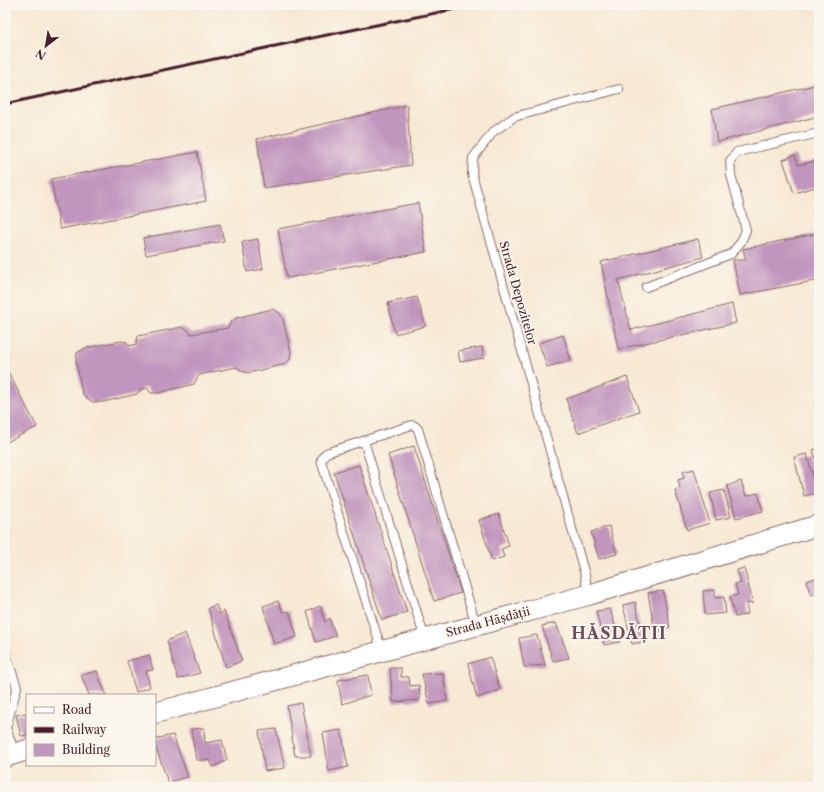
<svg xmlns="http://www.w3.org/2000/svg" width="824" height="792" font-family="'Libre Caslon Text',serif">
<rect width="100%" height="100%" fill="#fbf7ec"/>
<filter id="ink" filterUnits="userSpaceOnUse"><feTurbulence type="fractalNoise" baseFrequency=".025" numOctaves="2"/><feDisplacementMap in="SourceGraphic" scale="8" xChannelSelector="R" yChannelSelector="G"/><feConvolveMatrix kernelMatrix="1 2 1 2 8 2 1 2 1" color-interpolation-filters="sRGB"/></filter>
<filter id="wash" filterUnits="userSpaceOnUse"><feTurbulence type="fractalNoise" baseFrequency=".012" numOctaves="4" result="noise"/><feDisplacementMap in="SourceGraphic" scale="16" xChannelSelector="R" yChannelSelector="G"/><feGaussianBlur stdDeviation="0.9" result="paint"/><feColorMatrix in="noise" values="0 0 0 0 0 0 0 0 0 0 0 0 0 0 0 0 0 1.4 0 .05"/><feComposite in="paint" operator="in"/></filter>
<g filter="url(#wash)">
<rect width="100%" height="100%" fill="#f7e9d4"/>
<g id="blocks">
<g fill="#c196be">
<polygon points="819,84 819,116 717,142 712,109"/>
<polygon points="407,105 411,165 264,188 257,139"/>
<polygon points="197,152 206,201 60,229 51,179"/>
<polygon points="795,155 798,165 819,160 819,186 794,193 783,160"/>
<polygon points="418,203 426,252 287,278 278,229"/>
<polygon points="220,224 224,241 146,255 143,238"/>
<polygon points="819,233 819,280 740,295 733,260 746,260 743,249"/>
<polygon points="258,239 263,269 247,272 242,242"/>
<polygon points="698,239 703,257 618,280 631,330 732,304 736,323 618,349 601,262"/>
<polygon points="417,297 426,326 395,334 388,303"/>
<polygon points="272,309 277,311 282,316 291,352 290,359 286,364 248,373 241,370 236,367 199,375 194,384 158,393 151,393 147,388 141,389 137,394 103,402 93,402 86,398 82,393 76,361 77,353 85,348 121,341 127,342 130,346 136,344 138,336 173,329 181,327 188,330 191,334 228,328 230,323 236,318"/>
<polygon points="563,335 571,360 547,367 539,343"/>
<polygon points="482,347 484,358 460,362 458,351"/>
<polygon points="5,366 37,427 5,443"/>
<polygon points="627,377 639,411 578,433 566,399"/>
<polygon points="414,446 461,593 434,601 388,455"/>
<polygon points="819,448 819,469 813,450"/>
<polygon points="807,454 817,493 804,496 794,457"/>
<polygon points="359,465 407,612 382,620 334,472"/>
<polygon points="694,469 710,523 687,530 675,490 680,488 678,480 684,478 683,472"/>
<polygon points="741,481 746,496 758,493 763,511 736,518 727,486"/>
<polygon points="724,490 731,517 716,520 710,493"/>
<polygon points="499,514 509,546 501,549 504,557 492,561 479,520"/>
<polygon points="609,526 617,554 599,559 591,532"/>
<polygon points="744,568 753,603 746,604 748,614 735,617 730,597 738,595 735,584 741,583 737,570"/>
<polygon points="819,577 819,592 811,595 806,581"/>
<polygon points="715,590 715,598 724,597 726,613 705,615 703,591"/>
<polygon points="663,591 670,627 655,633 648,593"/>
<polygon points="278,601 283,612 289,611 297,637 274,644 263,606"/>
<polygon points="635,602 644,642 632,644 623,605"/>
<polygon points="216,605 220,614 224,611 242,661 226,667 208,608"/>
<polygon points="320,606 325,622 329,618 336,636 316,642 307,612"/>
<polygon points="610,609 620,642 604,645 596,611"/>
<polygon points="556,623 569,658 553,661 542,626"/>
<polygon points="185,633 200,673 178,679 167,641"/>
<polygon points="537,635 545,665 524,667 519,638"/>
<polygon points="149,655 153,670 146,671 150,687 136,692 127,661"/>
<polygon points="490,657 500,690 477,698 468,664"/>
<polygon points="390,668 401,668 401,677 409,677 410,686 419,685 420,700 393,702"/>
<polygon points="97,671 106,695 89,695 81,675"/>
<polygon points="443,673 447,701 429,704 422,674"/>
<polygon points="368,675 371,695 342,704 338,680"/>
<polygon points="301,703 311,756 295,756 287,706"/>
<polygon points="27,713 27,735 21,736 16,715"/>
<polygon points="204,728 205,743 222,740 227,760 213,767 210,760 196,760 191,729"/>
<polygon points="276,729 285,768 265,771 259,731"/>
<polygon points="341,730 348,767 329,771 323,733"/>
<polygon points="173,735 188,777 168,782 155,745 155,739"/>
</g>
</g>
</g>
<g filter="url(#ink)">
<use href="#blocks" fill-opacity="0" stroke="#876666" stroke-width="1"/>
<g fill="none" stroke-linecap="round" stroke-linejoin="round">
<g stroke="#876666" stroke-width="10">
<g id="service">
<polyline points="646,287 731,254 741,242 746,230 731,175 730,161 737,152 819,133"/>
<polyline points="364,441 425,639"/>
<polyline points="588,595 585,575 472,174 473,158 493,132 514,117 619,89"/>
<polyline points="382,651 321,461 323,457 326,453 412,425 415,426 418,429 476,625"/>
<polyline points="5,652 17,687 6,728 15,753"/>
</g>
</g>
<g stroke="#876666" stroke-width="22">
<g id="tertiary">
<polyline points="155,713 588,595 819,525"/>
<polyline points="5,757 27,750"/>
</g>
</g>
<use href="#service" stroke="#fff" stroke-width="8"/>
<use href="#tertiary" stroke="#fff" stroke-width="20"/>
<polyline stroke="#4a1f2b" stroke-width="3" points="5,104 317,37 475,5"/>
</g>
</g>
<g text-anchor="middle" stroke-width="4" stroke-linejoin="round" paint-order="stroke">
<g font-size="12" fill="#4a1f2b" stroke="#fbf7ec">
<text transform="translate(518 293) rotate(74)" y="4">Strada Depozitelor</text>
<text transform="translate(488 622) rotate(-15)" y="4">Strada Hășdății</text>
</g>
<g font-size="16" font-weight="bold" letter-spacing="1" fill="#74495e" stroke="#fbf7ec">
<text x="619" y="639">HĂSDĂȚII</text>
</g>
</g>
<rect width="824" height="792" fill="none" stroke="#fbf7ec" stroke-width="20"/>
<rect x="26" y="694" width="130" height="72" fill="#fbf7ec" stroke="#b4a19f"/>
<rect x="34" y="707" width="20" height="6" fill="#ffffff" stroke="#b4a19f"/>
<text x="62" y="714" font-size="12" fill="#4a1f2b">Road</text>
<rect x="34" y="727" width="20" height="6" fill="#4a1f2b" stroke="#b4a19f"/>
<text x="62" y="734" font-size="12" fill="#4a1f2b">Railway</text>
<rect x="34" y="744" width="20" height="12" fill="#c196be" stroke="#b4a19f"/>
<text x="62" y="754" font-size="12" fill="#4a1f2b">Building</text>
<g transform="translate(46 46) rotate(211)" stroke="#fbf7ec" stroke-width="3" paint-order="stroke">
<path d="M0-3L7 15L0 10L-7 15Z" fill="#4a1f2b"/>
<text y="-6" font-size="11" font-weight="bold" text-anchor="middle" fill="#4a1f2b">N</text>
</g>
</svg>
